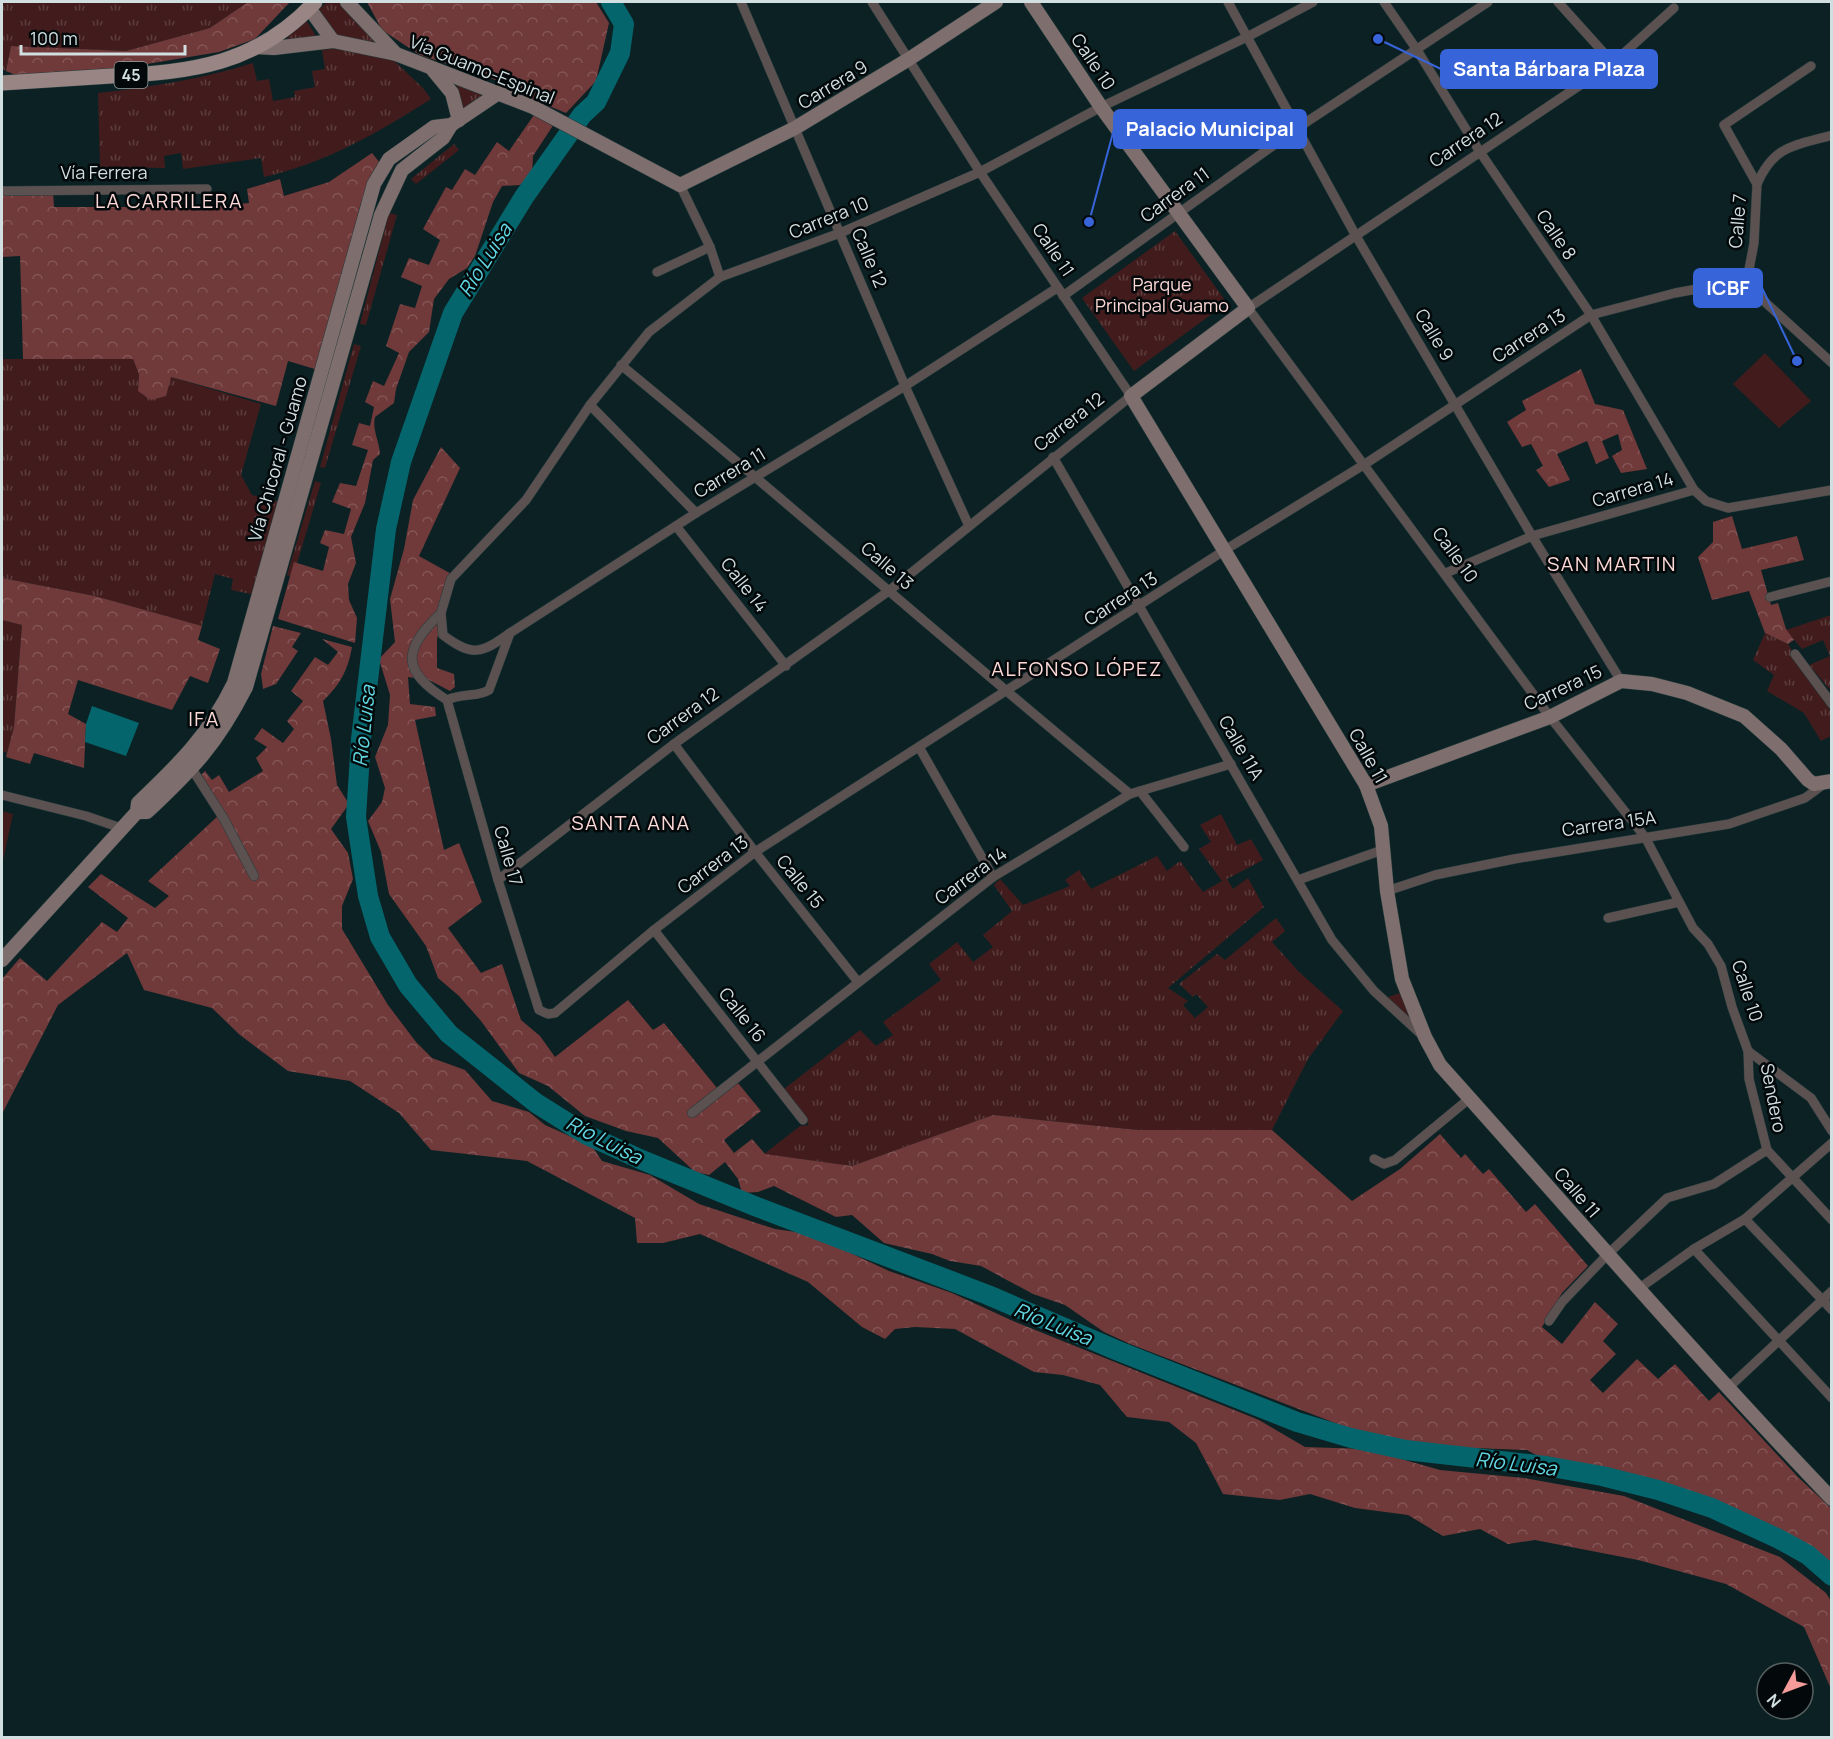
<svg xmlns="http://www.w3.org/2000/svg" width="1833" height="1739" font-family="Manrope,sans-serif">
<defs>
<pattern id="grass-tufts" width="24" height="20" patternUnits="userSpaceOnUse" patternTransform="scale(1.5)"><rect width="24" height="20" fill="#421c1d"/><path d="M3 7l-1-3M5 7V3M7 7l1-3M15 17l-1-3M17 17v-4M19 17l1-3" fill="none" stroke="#5c3d3e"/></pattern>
<pattern id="forest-crowns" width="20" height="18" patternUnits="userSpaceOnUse" patternTransform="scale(1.5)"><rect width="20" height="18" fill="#70393a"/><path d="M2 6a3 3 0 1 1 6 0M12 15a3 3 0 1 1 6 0" fill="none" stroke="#845556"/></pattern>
</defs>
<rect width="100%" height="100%" fill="#0b2123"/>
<g fill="url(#grass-tufts)">
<polygon points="2,2 248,2 210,28 126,51 11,46 6,71 2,69"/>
<polygon points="327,2 340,2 380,44 337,38 317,11"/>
<polygon points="306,20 316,36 285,40"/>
<path d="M345,47L388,55L423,88L431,99C378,133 325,163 264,177L261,158L183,169L181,153L164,156L165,168L100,167L98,93C151,87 202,79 253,63L257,81L269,79L273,101L295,97L294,91L315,87L312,71L325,69L322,50Z"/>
<polygon points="455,81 490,92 464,113"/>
<polygon points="454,144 459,150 416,184 411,179"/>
<polygon points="389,213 397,215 366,325 360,324"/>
<polygon points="1175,231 1227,303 1134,371 1082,298"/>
<polygon points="354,344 361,346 325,468 320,467"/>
<polygon points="2,359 133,359 139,374 138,391 171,377 261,404 241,475 252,495 281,502 256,595 231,590 233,579 215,574 202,626 95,596 2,578"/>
<polygon points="315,481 321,483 293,577 287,575"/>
<polygon points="1831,615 1831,691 1809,665 1830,656 1823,640 1802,649 1786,630"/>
<polygon points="2,620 22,625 14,727 7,753 2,751"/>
<polygon points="1765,633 1788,644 1831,712 1831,736 1821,741 1804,713 1767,691 1774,675 1753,660"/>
<polygon points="1221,814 1237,845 1251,839 1263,860 1227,879 1233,889 1248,878 1264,907 1168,988 1188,1001 1183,1005 1195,1018 1208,1007 1196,994 1193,997 1179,984 1217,954 1225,960 1276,918 1285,931 1272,942 1299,972 1343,1011 1308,1059 1272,1130 1138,1130 993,1115 852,1166 764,1154 800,1126 809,1125 784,1089 860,1030 876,1046 893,1035 883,1022 941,980 929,964 957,942 973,962 993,947 983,935 1012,911 994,885 1000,879 1023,905 1070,886 1065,880 1079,870 1091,889 1157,856 1167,871 1180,861 1203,892 1222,881 1199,849 1211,842 1200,825"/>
<polygon points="1405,991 1420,1030 1386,998"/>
</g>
<g fill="url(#forest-crowns)">
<polygon points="248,2 290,2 255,39 219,52 111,70 23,78 6,71 11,46 126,51 210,28"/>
<polygon points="367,2 596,2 609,23 596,81 566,113 527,97 511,85 420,55 382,30"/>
<path d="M536,112L554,124L533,156L532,174L520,185L502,186L493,202L475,256L467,268L449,279L434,299L429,332L409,352L396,389L394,403L375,417C372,430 379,440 380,454L373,460L365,503L351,537L356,563L348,584L349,600L357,618L355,643L278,619L294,562L323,571L329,547L320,543L325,530L344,534L351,509L332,502L340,483L356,486L368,450L352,445L359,423L370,426L374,407L365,402L373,381L384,386L399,353L386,346L400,304L415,308L422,286L401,277L409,258L429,265L440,240L423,229L446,187L452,190L465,169L475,175L497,142L509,151Z"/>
<polygon points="372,153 380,163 360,206 318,370 288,361 276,406 171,377 166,396 151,400 138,391 139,374 133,359 23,359 20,256 2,257 2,193 53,191 54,207 208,207 249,203 247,189 280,179 284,196 329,182"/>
<polygon points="1581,369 1595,404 1623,410 1647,469 1621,473 1612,456 1622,450 1618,434 1602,441 1609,458 1596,464 1587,441 1557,454 1570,480 1549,487 1536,470 1543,466 1531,444 1522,447 1507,422 1526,410 1522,401"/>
<polygon points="441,447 460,468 419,556 455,576 437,639 437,668 454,674 455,687 450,691 429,680 408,677 410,704 435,707 436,716 415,720 444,850 459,843 482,902 448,928 481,973 502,964 521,1020 540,1036 555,1057 628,1000 653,1030 664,1023 717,1088 689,1112 694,1117 738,1083 761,1111 724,1140 734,1153 752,1139 765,1154 852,1166 993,1115 1138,1130 1272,1130 1352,1201 1400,1169 1440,1134 1461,1158 1465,1154 1483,1174 1489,1169 1526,1212 1535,1204 1588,1266 1562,1293 1542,1327 1562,1344 1595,1302 1618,1324 1603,1341 1616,1354 1590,1380 1603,1393 1637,1359 1658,1379 1675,1364 1709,1401 1719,1392 1798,1477 1831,1508 1831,1569 1813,1552 1763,1524 1703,1498 1663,1486 1547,1461 1527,1450 1422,1446 1380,1437 1343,1426 1130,1344 1104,1332 1065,1305 1033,1294 981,1266 950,1261 932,1254 884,1243 852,1215 836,1217 774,1186 758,1192 742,1193 738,1179 725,1162 709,1175 695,1172 658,1138 626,1131 585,1116 548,1086 519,1073 481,1021 459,996 438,978 426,946 389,894 381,852 368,821 382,802 385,788 375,757 388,725 390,695 379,659 395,642 390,599 404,549 413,500"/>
<polygon points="1732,516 1742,549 1797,536 1804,560 1761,570 1771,605 1778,603 1786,629 1794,640 1788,644 1765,633 1749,591 1712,600 1698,557 1713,542 1713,522"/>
<polygon points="2,578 95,596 202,626 198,640 220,649 208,683 190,676 172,710 78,680 68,714 86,724 84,768 34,753 30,764 6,757 14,727 22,625 2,620"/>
<polygon points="273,626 301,633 292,647 298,651 276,684 263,689 261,674"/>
<path d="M322,639L352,647C348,670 340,685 323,701L331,739L337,785L349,804L331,829L348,853L353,879L342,906V929L388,1005L416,1042L432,1058L465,1070L492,1101L529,1112L545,1125L592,1146L602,1161L650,1175L699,1204L775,1229L810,1234L889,1271L952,1293L1013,1321L1259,1420L1305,1447L1366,1449L1440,1470L1524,1478L1624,1496L1780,1557L1826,1593L1831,1601V1689L1804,1627L1726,1584L1638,1560L1535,1540L1508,1544L1480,1529L1443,1536L1408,1515L1355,1508L1310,1494L1280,1500L1223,1494L1196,1443L1169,1422L1127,1417L1100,1385L1063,1375L1034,1372L955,1329L915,1327L895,1329L885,1339L862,1327L808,1282L700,1234L663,1243H637L635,1218L527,1161L431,1150L399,1113L350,1081L288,1071L240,1035L212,1008L144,990L127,953L58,1005L2,1114V979L20,958L47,981L102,922L117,932L128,918L88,887L101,874L155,908L169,896L148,881L220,814L196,780L205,771L212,780L219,775L229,792L263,771L256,758L267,747L254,739L262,728L283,743L294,729L287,721L303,701L291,691L315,657L328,665L338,652Z"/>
</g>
<g fill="#421c1d">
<polygon points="1765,353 1811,401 1779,428 1733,384"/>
<polygon points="2,811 13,814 2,865"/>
</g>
<polygon fill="#05656c" points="92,706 139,723 126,756 85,742 86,724"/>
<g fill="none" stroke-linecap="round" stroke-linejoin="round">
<polyline stroke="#05656c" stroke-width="20" points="611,2 624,24 620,53 596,102 582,115 524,197 453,313 401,462 386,529 361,739 356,817 368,896 380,937 408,985 449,1034 536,1103 587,1135 642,1160 757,1207 988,1295 1116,1350 1297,1422 1351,1438 1406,1450 1546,1466 1602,1476 1658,1490 1712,1508 1779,1539 1808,1555 1832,1576"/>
<g stroke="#273c3d" stroke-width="10">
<g id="street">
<polyline points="741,2 905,386 969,526"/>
<polyline points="1228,2 1356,236 1532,536 1621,681"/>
<polyline points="1384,2 1417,50 1480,152 1591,315 1694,490"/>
<polyline points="1558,2 1613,63"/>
<polyline points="1674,8 1613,63 1248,308 1550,717 1645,837 1693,928 1708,944 1721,966 1732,1007 1748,1051 1811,1098 1832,1131"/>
<polyline points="1811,66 1724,125 1757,184 1754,243 1747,280 1766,303 1832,363"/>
<path d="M1757,184C1774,145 1794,146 1832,135"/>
<polyline points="680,185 710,247 720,277"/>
<polyline points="2,191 207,189"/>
<polyline points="657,272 710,247"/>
<polyline points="1063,296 1299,127 1488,2"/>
<path d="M621,365C793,506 958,653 1130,794"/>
<polyline points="590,405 696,513"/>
<polyline points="1053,457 1332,940 1374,991 1423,1036"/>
<polyline points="676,526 786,666"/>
<polyline points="1446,573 1532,536 1694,490 1706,501 1728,508 1832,490"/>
<polyline points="1770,597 1832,581"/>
<path d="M441,613C402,650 401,671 447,700"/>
<path d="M510,633C481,654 472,657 443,635L441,613L451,579L526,500L590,405L649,332L720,277L840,233L980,172L1101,107L1247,37L1313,2"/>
<polyline points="1795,654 1832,704"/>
<polyline points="447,700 498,880 539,1010 548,1014 555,1013 654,930 755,852 1225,550 1365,464 1591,315 1675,293 1747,280"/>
<path d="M447,700C462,693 479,697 489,690L510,633L696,513L905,386L1057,288"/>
<polyline points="674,744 755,852 858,982"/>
<polyline points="919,747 993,877"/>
<polyline points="192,769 224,819 254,876"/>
<polyline points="1140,791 1184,847"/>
<polyline points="2,795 86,816 121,828"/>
<polyline points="498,880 674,744 890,590 1131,396 980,172 872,2"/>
<polyline points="1298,880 1385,849"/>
<polyline points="1387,891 1435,875 1514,859 1729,824 1805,798 1824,784"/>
<polyline points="1608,918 1679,902"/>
<polyline points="654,930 803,1120"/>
<polyline points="1748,1051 1749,1079 1767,1150 1832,1220"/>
<polyline points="692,1113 993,877 1130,794 1231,764"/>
<polyline points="1374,1159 1384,1164 1395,1160 1470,1098"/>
<polyline points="1745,1219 1832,1310"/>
<polyline points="1694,1249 1832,1398"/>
<polyline points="1637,1290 1694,1249 1745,1219 1832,1143"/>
<polyline points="1549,1321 1562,1302 1607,1255 1667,1198 1714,1184 1767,1150"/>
<polyline points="1727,1389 1832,1291"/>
</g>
</g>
<g stroke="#273c3d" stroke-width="15">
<g id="secondary">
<polyline points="347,2 396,54"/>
<path d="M1031,2L1101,107L1248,308L1131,396L1366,785L1381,826L1387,891L1402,979L1425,1037L1440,1065C1570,1210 1697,1358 1832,1499"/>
<polyline points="309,8 333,41"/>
<polyline points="255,47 274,48 333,41 396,54 533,107 680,185 795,128 909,59 996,2"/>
<polyline points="433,70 452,93 459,120"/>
<polyline points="1366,785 1550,717 1621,681 1652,684 1687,693 1744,716 1781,749 1808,780 1814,784 1832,781"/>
<path d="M137,812H147C193,769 217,744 246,687L381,215L402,170L443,138L451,125"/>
<path d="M2,960L137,812L138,803C180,763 208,736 234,683L374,184L389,159L434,127L451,125L500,92"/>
</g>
</g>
<g stroke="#273c3d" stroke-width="16">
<path id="primary" d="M2,83C38,81 75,78 111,76C192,72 256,65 315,2"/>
</g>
<use href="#street" stroke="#5b5151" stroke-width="9"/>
<use href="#secondary" stroke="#7e6f6e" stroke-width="14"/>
<use href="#primary" stroke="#998584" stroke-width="15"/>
</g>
<g text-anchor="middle" stroke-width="5" stroke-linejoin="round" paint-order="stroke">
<rect fill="#03090a" stroke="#949fa0" stroke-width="1.5" x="114.5" y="62" width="33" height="26" rx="4.5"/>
<g font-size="16" font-weight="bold" fill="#d2dfe0">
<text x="131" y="81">45</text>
</g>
<g font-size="18" fill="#d2dfe0" stroke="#03090a">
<text transform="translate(1093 62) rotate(56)" y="6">Calle 10</text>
<text transform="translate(482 70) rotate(22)" y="6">Vía Guamo-Espinal</text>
<text transform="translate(833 85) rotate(-31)" y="6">Carrera 9</text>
<text transform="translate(1466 140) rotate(-34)" y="6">Carrera 12</text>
<text x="104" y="179">Vía Ferrera</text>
<text transform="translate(1175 195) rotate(-36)" y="6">Carrera 11</text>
<text transform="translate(829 218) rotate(-22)" y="6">Carrera 10</text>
<text transform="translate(1738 221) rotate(-85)" y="6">Calle 7</text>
<text transform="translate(1556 235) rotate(56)" y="6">Calle 8</text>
<text transform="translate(1053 250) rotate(56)" y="6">Calle 11</text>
<text transform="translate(869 258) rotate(67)" y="6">Calle 12</text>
<text transform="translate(1434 335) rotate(59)" y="6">Calle 9</text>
<text transform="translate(1529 336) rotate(-33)" y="6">Carrera 13</text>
<text transform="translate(1069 422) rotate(-38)" y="6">Carrera 12</text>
<text transform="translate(278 459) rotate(-74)" y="6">Vía Chicoral - Guamo</text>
<text transform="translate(730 473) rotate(-31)" y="6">Carrera 11</text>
<text transform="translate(1633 490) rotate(-16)" y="6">Carrera 14</text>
<text transform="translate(1455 555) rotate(54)" y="6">Calle 10</text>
<text transform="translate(887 566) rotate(41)" y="6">Calle 13</text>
<text transform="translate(744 585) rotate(52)" y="6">Calle 14</text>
<text transform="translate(1121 599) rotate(-33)" y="6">Carrera 13</text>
<text transform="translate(1563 688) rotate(-25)" y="6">Carrera 15</text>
<text transform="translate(683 716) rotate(-36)" y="6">Carrera 12</text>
<text transform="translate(1241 748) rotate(60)" y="6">Calle 11A</text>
<text transform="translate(1368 756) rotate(61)" y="6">Calle 11</text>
<text transform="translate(1609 824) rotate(-8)" y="6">Carrera 15A</text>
<text transform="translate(508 856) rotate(74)" y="6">Calle 17</text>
<text transform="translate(713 865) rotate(-37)" y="6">Carrera 13</text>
<text transform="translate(971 876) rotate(-36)" y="6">Carrera 14</text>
<text transform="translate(800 882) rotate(51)" y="6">Calle 15</text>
<text transform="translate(1747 991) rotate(72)" y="6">Calle 10</text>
<text transform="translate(742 1015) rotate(52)" y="6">Calle 16</text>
<text transform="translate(1773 1098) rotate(79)" y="6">Sendero</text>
<text transform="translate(1577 1193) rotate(49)" y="6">Calle 11</text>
</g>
<g font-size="18" fill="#fdd7d5" stroke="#03090a">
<text x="1162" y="291">Parque<tspan x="1162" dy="21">Principal Guamo</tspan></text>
</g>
<g font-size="20" letter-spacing="1.5" fill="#fdd9d8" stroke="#03090a">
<text x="169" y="208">LA CARRILERA</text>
<text x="1612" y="571">SAN MARTIN</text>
<text x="1077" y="676">ALFONSO LÓPEZ</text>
<text x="204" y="726">IFA</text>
<text x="631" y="830">SANTA ANA</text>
</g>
<g font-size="20" font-style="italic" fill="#61d8e3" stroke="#03090a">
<text transform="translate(485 260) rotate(-58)" y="7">Río Luisa</text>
<text transform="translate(364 726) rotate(-84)" y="7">Río Luisa</text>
<text transform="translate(604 1140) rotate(27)" y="7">Río Luisa</text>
<text transform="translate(1053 1324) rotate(22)" y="7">Río Luisa</text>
<text transform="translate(1516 1464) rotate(7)" y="7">Río Luisa</text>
</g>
</g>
<path fill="none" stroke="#3864d9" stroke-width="2" d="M1378 39L1441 69M1089 222L1114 129M1797 361L1762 288"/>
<g fill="#3864d9" stroke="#03090a" stroke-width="2">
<circle cx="1378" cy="39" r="6"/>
<circle cx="1089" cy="222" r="6"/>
<circle cx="1797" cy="361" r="6"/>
</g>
<g fill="#3864d9" stroke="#3864d9" stroke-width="2">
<rect x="1441" y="50" width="216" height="38" rx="6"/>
<rect x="1114" y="110" width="192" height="38" rx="6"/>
<rect x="1694" y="269" width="68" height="38" rx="6"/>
</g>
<g font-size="20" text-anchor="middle" font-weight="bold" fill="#fff">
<text x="1549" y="76">Santa Bárbara Plaza</text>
<text x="1210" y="136">Palacio Municipal</text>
<text x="1728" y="295">ICBF</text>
</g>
<rect width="1833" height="1739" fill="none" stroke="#d2dfe0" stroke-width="6"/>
<g transform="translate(1785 1691) rotate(229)"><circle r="28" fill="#03090a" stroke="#565f60" stroke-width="1.5"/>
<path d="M0-4.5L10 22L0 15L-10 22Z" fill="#f59b9a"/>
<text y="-9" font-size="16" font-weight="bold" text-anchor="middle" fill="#d2dfe0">N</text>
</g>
<path d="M21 45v9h164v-9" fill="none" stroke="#d2dfe0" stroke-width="3"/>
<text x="30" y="45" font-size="18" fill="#d2dfe0" stroke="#03090a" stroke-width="4.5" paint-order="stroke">100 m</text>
</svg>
